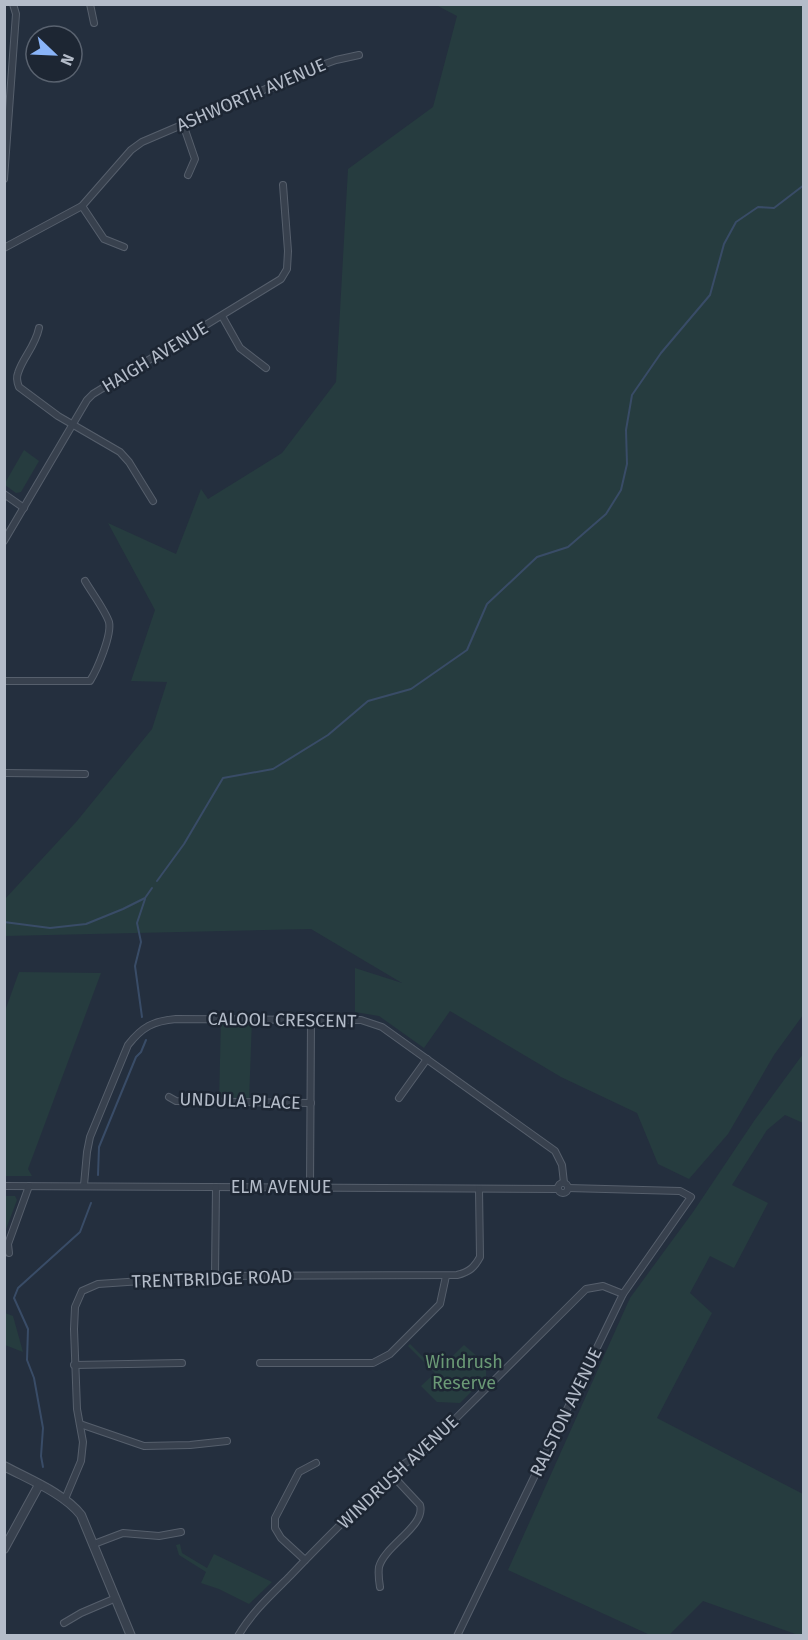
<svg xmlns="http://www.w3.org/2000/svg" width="808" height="1640" font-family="'Fira Sans',sans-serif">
<rect width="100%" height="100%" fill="#242f3e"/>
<g fill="#263c3f">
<polygon points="436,5 803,5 803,1015 774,1055 728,1134 689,1179 658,1164 637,1113 561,1077 450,1011 424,1048 379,1016 355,1012 355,968 402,983 311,929 5,936 5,899 77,821 152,729 167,682 131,681 155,610 108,523 176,554 201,489 208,499 282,453 336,382 348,169 433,107 457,16"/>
<polygon points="24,450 39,461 21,492 16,493 5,485 5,483"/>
<polygon points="19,972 101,973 28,1169 32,1176 5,1176 5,1011"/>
<polygon points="221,1018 252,1019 249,1102 219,1102"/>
<polygon points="803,1054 803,1123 785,1115 767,1130 732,1185 768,1203 734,1268 710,1256 690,1293 712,1313 657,1418 803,1494 803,1635 798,1635 703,1601 669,1635 650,1635 508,1570 630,1298 693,1212 754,1121"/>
<polygon points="5,1196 15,1196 17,1200 5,1232"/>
<polygon points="5,1313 13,1316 23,1352 5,1345"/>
<polygon points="410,1344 437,1371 464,1345 486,1364 486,1377 460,1403 437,1402 421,1386 435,1373 408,1346"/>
<polygon points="180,1544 182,1553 207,1568 214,1554 272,1582 249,1604 219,1589 201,1583 206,1572 179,1555 176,1545"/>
</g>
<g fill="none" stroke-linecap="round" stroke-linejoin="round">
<g stroke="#394c67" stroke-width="2">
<polyline points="157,881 184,844 223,778 273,769 328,735 368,701 411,689 467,650 487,604 537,557 568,547 606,514 621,490 627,464 626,430 632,395 661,353 710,295 724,244 736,222 758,207 774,208 804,185"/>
<polyline points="4,922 50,928 86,924 123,909 145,898 152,888"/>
<polyline points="142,1017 135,966 141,942 137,923 145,899"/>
<polyline points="98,1175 99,1147 136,1057 141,1052 146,1040"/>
<polyline points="43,1467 41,1456 43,1428 34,1378 27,1360 28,1329 14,1298 18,1288 80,1232 91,1203"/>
</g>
<g stroke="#565f6c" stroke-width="8">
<g id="minor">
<polyline points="90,4 94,23"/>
<polyline points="183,124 195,159 188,175"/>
<polyline points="4,179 16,14 13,4"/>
<polyline points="82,206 104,239 124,247"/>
<polyline points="4,248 82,206 131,150 142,142 268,88 280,87 289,77 336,60 359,55"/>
<polyline points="222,316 240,348 266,368"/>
<path d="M39,328C35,347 23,357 18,373C16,378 17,382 19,387L58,416L120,452L129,462L153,501"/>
<polyline points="4,494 24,508"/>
<polyline points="4,541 87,400 93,394 281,279 287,269 288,251 283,185"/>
<path d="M4,681H90C97,670 112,635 109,622C105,610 92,593 85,581"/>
<polyline points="4,773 85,774"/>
<polyline points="169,1097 176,1101 311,1103"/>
<polyline points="399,1098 427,1059"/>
<circle cx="563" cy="1188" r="5"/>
<path d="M84,1185L87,1152L90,1137L128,1045C142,1027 153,1021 176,1019L361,1020L382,1027L555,1151L562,1165L564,1183"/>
<polyline points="4,1186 558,1189"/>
<polyline points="310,1187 311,1020"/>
<polyline points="9,1253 8,1244 29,1186"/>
<polyline points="215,1276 216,1187"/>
<polyline points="260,1363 373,1363 390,1354 440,1304 446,1276"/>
<polyline points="74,1365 182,1363"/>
<polyline points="80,1424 144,1446 190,1445 227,1441"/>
<path d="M65,1499L81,1461L83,1442L77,1409L74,1329L75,1307L82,1291L98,1284L215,1276L457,1275C469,1272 474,1268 480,1257L479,1189"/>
<polyline points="94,1544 123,1533 159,1536 181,1532"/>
<polyline points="305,1560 281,1538 275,1528 275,1518 299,1472 316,1463"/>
<path d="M380,1587C379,1581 378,1574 379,1567C385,1545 426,1526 420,1505L392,1475"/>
<polyline points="64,1623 81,1613 116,1598"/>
<path d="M238,1636C252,1612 271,1595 290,1576C326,1538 364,1501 402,1465L419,1455L586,1289L603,1286L623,1294"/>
<polyline points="457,1636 623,1294 691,1197 680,1191 568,1188"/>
</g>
</g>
<g stroke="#565f6c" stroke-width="10">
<g id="tertiary">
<path d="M4,1466C28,1479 64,1493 81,1515L131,1636"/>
<polyline points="4,1549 39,1485"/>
</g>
</g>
<use href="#minor" stroke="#38414e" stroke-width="6"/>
<use href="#tertiary" stroke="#38414e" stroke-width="8"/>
</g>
<g text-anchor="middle" stroke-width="5" stroke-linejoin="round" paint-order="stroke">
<g font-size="18" fill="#b4bcc9" stroke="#1d2633">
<text transform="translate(251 95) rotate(-23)" y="6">ASHWORTH AVENUE</text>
<text transform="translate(155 357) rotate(-31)" y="6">HAIGH AVENUE</text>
<text transform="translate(282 1020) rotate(1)" y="6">CALOOL CRESCENT</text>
<text transform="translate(240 1101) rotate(2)" y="6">UNDULA PLACE</text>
<text x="281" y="1193">ELM AVENUE</text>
<text transform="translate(212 1279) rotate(-2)" y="6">TRENTBRIDGE ROAD</text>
<text transform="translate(566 1412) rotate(-64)" y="6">RALSTON AVENUE</text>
<text transform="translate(398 1472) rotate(-43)" y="6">WINDRUSH AVENUE</text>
</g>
<g font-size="18" fill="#6b9a76" stroke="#1d2633">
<text x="464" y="1368">Windrush<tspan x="464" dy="21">Reserve</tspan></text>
</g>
</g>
<rect width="808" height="1640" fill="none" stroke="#b4bcc9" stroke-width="12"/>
<g transform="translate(54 54) rotate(113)"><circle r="28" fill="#1d2633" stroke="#59626f" stroke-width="1.5"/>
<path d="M0-4.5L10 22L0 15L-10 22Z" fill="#8ab4f8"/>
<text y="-9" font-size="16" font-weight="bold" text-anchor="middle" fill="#b4bcc9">N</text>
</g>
</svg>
